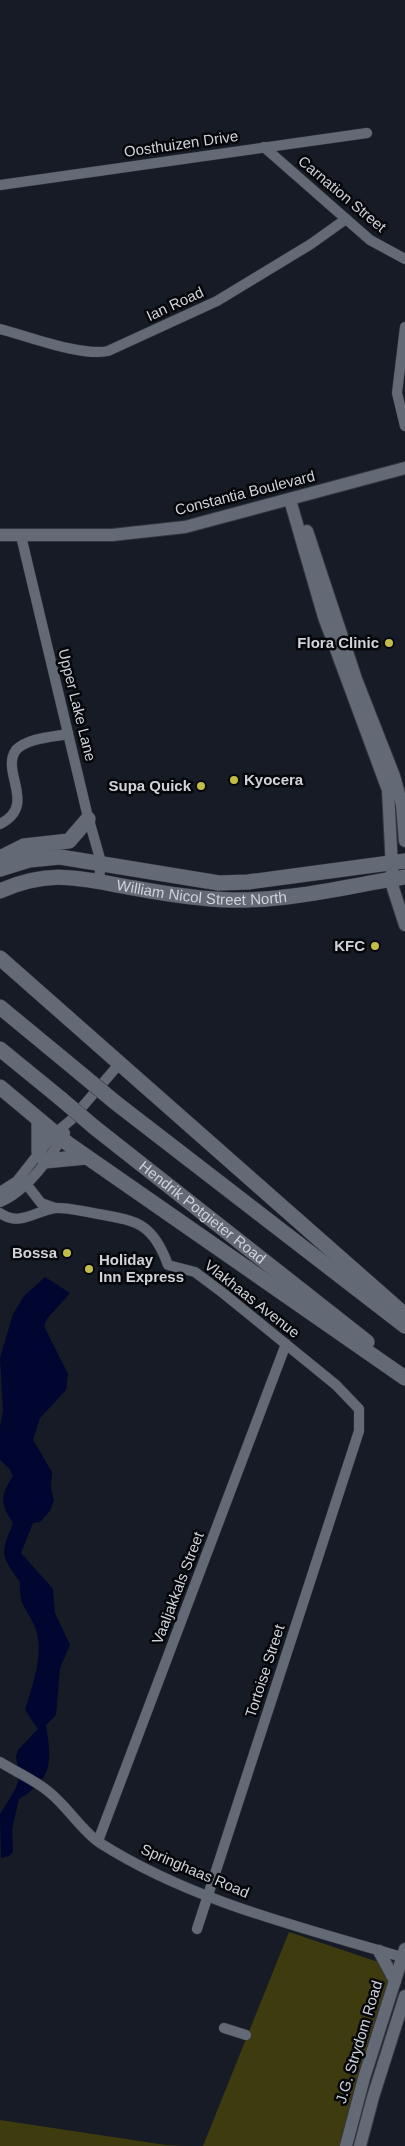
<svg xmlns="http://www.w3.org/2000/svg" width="405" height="2146" font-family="Helvetica,sans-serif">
<rect width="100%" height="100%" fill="#161b25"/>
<g fill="#3e3c0f">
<polygon points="289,1932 393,1967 342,2146 203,2146"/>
<polygon points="0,2120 166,2145 185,2146 0,2146"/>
</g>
<path fill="#00062f" d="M45,1277L70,1293L47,1319L44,1326L68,1374L66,1390L40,1418L33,1440L52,1472L51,1488L54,1501L50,1511L40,1522L33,1523L21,1553L53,1589L55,1613L70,1645L60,1668L56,1715L46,1725C52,1762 53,1778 19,1799L12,1829L13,1852L9,1856L1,1858L0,1814L15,1790L20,1776L16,1757L18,1750L38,1729L25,1710C32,1686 43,1659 37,1633C31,1611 18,1609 20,1582C0,1553 0,1556 13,1523C0,1504 0,1495 13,1476L9,1468L0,1460V1427L3,1411L0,1358L13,1314L24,1296Z"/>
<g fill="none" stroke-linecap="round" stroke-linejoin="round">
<g stroke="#34373f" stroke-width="11">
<g id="minor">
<polyline points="264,147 370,240 405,259"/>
<polyline points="0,185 367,133"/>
<polyline points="405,327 397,393 405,426"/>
<path d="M0,329C28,336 82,357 108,351L217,301L311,244L346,219"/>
<polyline points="21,536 87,813 101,862 99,880"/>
<path d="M0,824C38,805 0,772 16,750C27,738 53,737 68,734"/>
<polyline points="27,1185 41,1203 55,1208"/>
<polyline points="0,1192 17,1181 54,1134 71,1120 120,1063"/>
<path d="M0,1202C26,1192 51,1157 65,1133"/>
<path d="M0,1213C20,1227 35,1211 55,1208C66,1207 81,1211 93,1213C136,1221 152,1221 168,1265L195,1272L223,1293L336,1385L359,1409V1431L197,1929"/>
<path d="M0,1762C16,1772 35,1780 49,1792C67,1806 82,1831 100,1843C193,1902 301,1927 405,1958"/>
<polyline points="98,1841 286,1344"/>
<polyline points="224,2028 246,2035"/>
</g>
</g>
<g stroke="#34373f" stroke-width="14">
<g id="tertiary">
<polyline points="290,500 324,617 388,790 393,888 405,925"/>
<polyline points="307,531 356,679 394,776 402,805 405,841"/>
<polyline points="0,535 112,535 185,527 405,468"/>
<polyline points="379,1951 395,1981"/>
<polyline points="346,2146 364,2078 405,1949"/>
<polyline points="360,2146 373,2097 405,1996"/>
</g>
</g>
<g stroke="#34373f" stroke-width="16">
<g id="secondary">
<polyline points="0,858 24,846 69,841 88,819"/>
<polyline points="0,869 29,860 60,857 219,883 248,882 405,861"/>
<path id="s1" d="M0,891C52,868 81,879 134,888C166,894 199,899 232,900C289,901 348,886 405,877"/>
<polyline points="0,958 405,1315"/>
<polyline points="0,1007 80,1073"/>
<polyline points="0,1049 60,1098"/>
<polyline points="0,1087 67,1143 405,1378"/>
<polyline points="116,1103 405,1326"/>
<path id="s2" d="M94,1127L367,1342"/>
<polyline points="39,1152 39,1121"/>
<polyline points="45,1161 86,1157"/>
</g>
</g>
<use href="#minor" stroke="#636a75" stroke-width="10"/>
<use href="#tertiary" stroke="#636a75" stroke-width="12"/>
<use href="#secondary" stroke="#636a75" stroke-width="15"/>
<g stroke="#34373f" stroke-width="16" stroke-linecap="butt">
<g id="secondary-bridge">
<polyline points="80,1073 116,1103"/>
<polyline points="60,1098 94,1127"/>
</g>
</g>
<use href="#secondary-bridge" stroke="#636a75" stroke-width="15"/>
</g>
<g fill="#c1be40" stroke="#05060a" stroke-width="2">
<circle cx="389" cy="643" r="5"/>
<circle cx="234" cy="780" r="5"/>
<circle cx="201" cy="786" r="5"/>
<circle cx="375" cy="946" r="5"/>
<circle cx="67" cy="1253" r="5"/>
<circle cx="89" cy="1269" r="5"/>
</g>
<g text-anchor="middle" stroke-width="5" stroke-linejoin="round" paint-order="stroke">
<g font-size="15" fill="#cfd2d9" stroke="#05060a">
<text transform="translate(181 144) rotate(-8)" y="5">Oosthuizen Drive</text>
<text transform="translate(342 194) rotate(40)" y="5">Carnation Street</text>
<text transform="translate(175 304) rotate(-25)" y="5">Ian Road</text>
<text transform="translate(245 493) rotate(-14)" y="5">Constantia Boulevard</text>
<text transform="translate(77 705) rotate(76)" y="5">Upper Lake Lane</text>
<text dy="5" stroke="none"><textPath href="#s1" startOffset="205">William Nicol Street North</textPath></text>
<text dy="5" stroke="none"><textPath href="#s2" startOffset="138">Hendrik Potgieter Road</textPath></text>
<text transform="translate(252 1299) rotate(38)" y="5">Vlakhaas Avenue</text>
<text transform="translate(178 1588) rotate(-69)" y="5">Vaaljakkals Street</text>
<text transform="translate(265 1671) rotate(-72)" y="5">Tortoise Street</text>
<text transform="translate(195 1871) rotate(23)" y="5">Springhaas Road</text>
<text transform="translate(359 2042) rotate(-73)" y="5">J.G. Strydom Road</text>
</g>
<g font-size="15" font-weight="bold" fill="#cfd2d9" stroke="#05060a" text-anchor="end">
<text x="379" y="648">Flora Clinic</text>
<text x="244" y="785" text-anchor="start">Kyocera</text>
<text x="191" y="791">Supa Quick</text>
<text x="365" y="951">KFC</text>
<text x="57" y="1258">Bossa</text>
<text x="99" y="1265" text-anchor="start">Holiday<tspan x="99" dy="17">Inn Express</tspan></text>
</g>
</g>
</svg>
